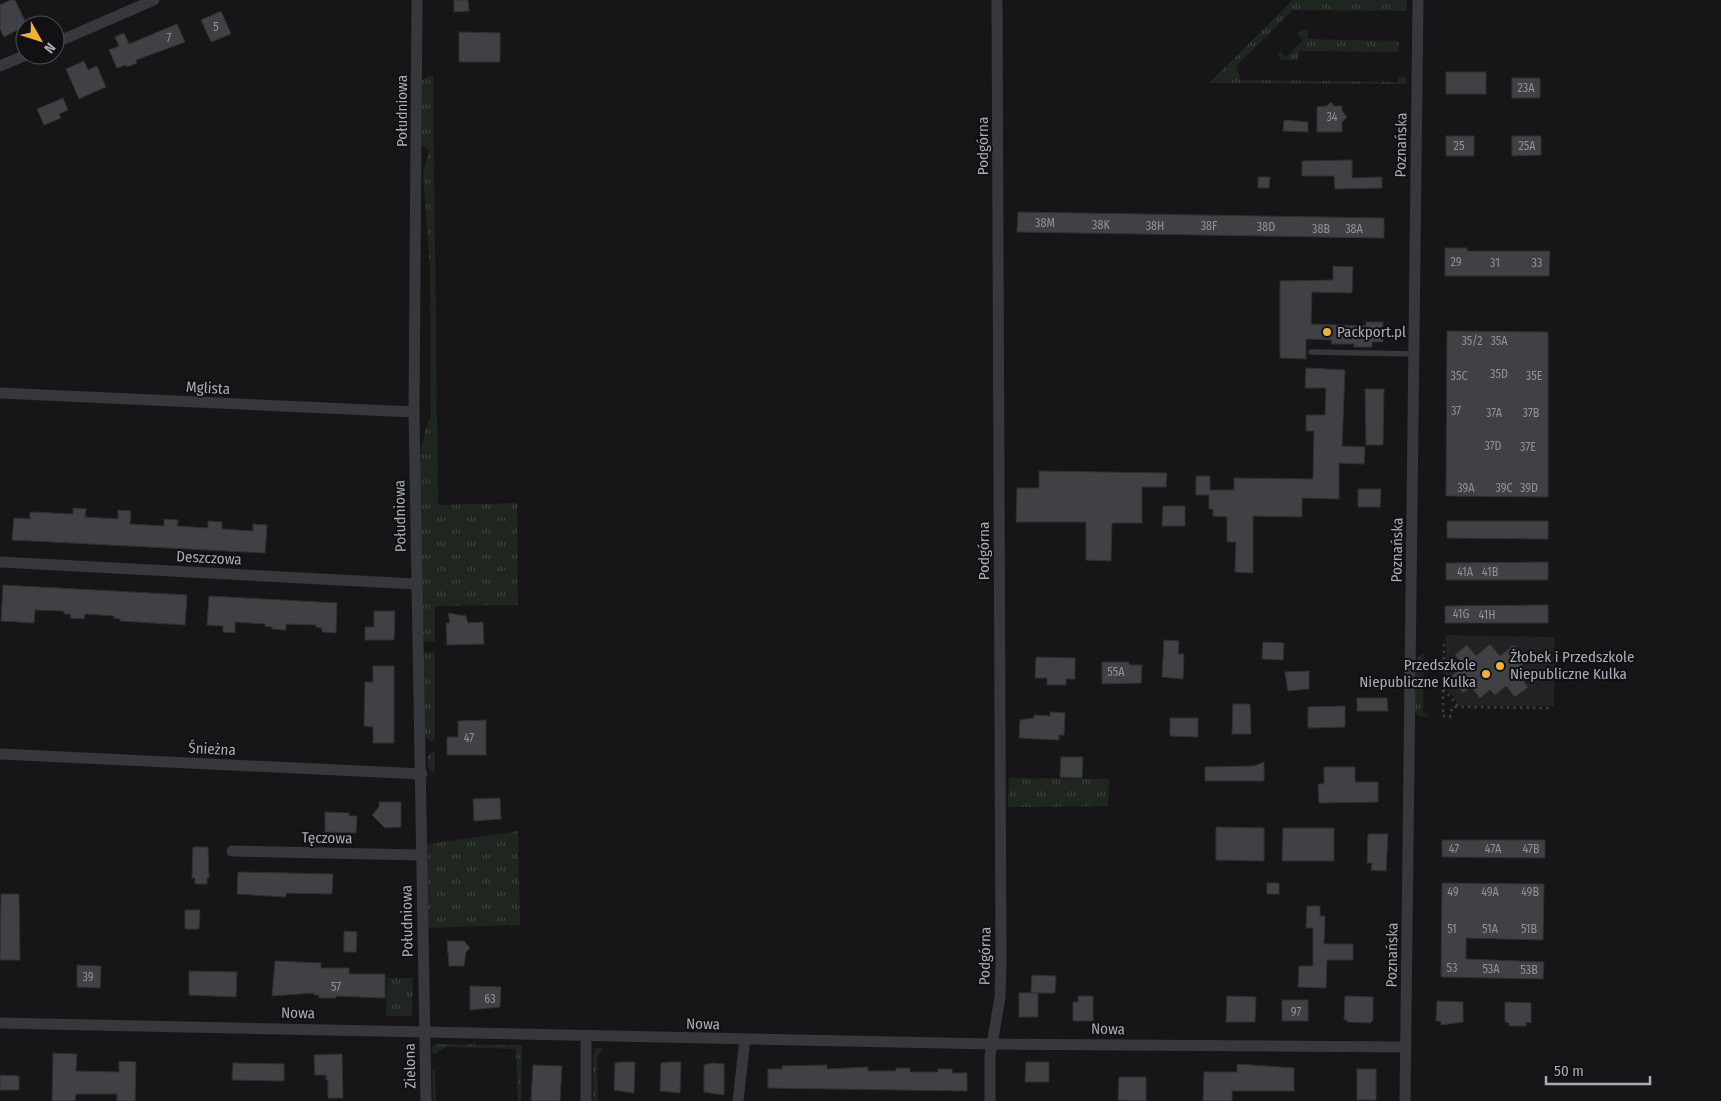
<svg xmlns="http://www.w3.org/2000/svg" width="1721" height="1101" font-family="'Fira Sans Condensed',sans-serif">
<defs>
<pattern id="grass-tufts" width="24" height="20" patternUnits="userSpaceOnUse" patternTransform="scale(1.25)"><rect width="24" height="20" fill="#1e261f"/><path d="M3 7l-1-3M5 7V3M7 7l1-3M15 17l-1-3M17 17v-4M19 17l1-3" fill="none" stroke="#3c433d"/></pattern>
</defs>
<rect width="100%" height="100%" fill="#161618"/>
<polygon fill="#222225" points="1446,635 1555,637 1554,706 1460,706 1445,688"/>
<g fill="url(#grass-tufts)">
<polygon points="1293,0 1407,0 1407,11 1293,10 1236,66 1241,80 1398,82 1399,76 1405,77 1408,84 1209,83"/>
<polygon points="1303,30 1308,30 1308,39 1399,41 1398,52 1299,51 1298,60 1281,60 1278,54 1280,51 1286,57 1303,40 1297,34"/>
<path d="M429,76H433L438,505L517,503L518,605L435,606V642H422C421,595 410,451 431,416L430,270L423,172L429,151L422,145V80Z"/>
<polygon points="435,652 435,740 431,741 425,736 422,653"/>
<polygon points="1424,653 1423,712 1431,717 1419,716 1415,712 1416,659"/>
<polygon points="435,750 435,774 428,768 428,756"/>
<polygon points="1009,778 1109,779 1108,806 1008,807"/>
<polygon points="518,831 520,925 426,928 427,844"/>
<polygon points="387,978 413,978 412,1016 386,1016"/>
<polygon points="436,1044 520,1045 522,1047 521,1101 518,1101 516,1049 446,1047 435,1054 431,1052 432,1046"/>
<polygon points="596,1048 603,1048 597,1057 598,1101 593,1101 593,1055"/>
<polygon points="435,1068 436,1101 433,1101 432,1070"/>
</g>
<g fill="#404145" stroke="#303034">
<polygon points="10,0 15,0 27,25 4,37 0,29 0,5"/>
<polygon points="454,0 468,0 469,11 454,12"/>
<polygon points="221,11 231,34 211,42 201,20"/>
<polygon points="177,24 185,42 136,60 137,63 127,67 126,65 117,68 109,50 119,46 115,37 124,33 129,44"/>
<polygon points="459,32 500,33 500,62 459,62"/>
<polygon points="84,61 88,70 97,66 106,87 79,99 66,69"/>
<rect x="1446" y="72" width="40" height="22"/>
<rect x="1512" y="78" width="28" height="20"/>
<polygon points="63,98 68,110 59,114 61,118 44,125 37,109"/>
<polygon points="1331,102 1334,106 1342,106 1342,111 1347,117 1342,122 1342,132 1317,132 1317,107 1327,106"/>
<polygon points="1284,120 1308,122 1308,132 1283,131"/>
<rect x="1446" y="136" width="28" height="20"/>
<polygon points="1512,136 1541,136 1541,155 1512,156"/>
<polygon points="1352,160 1352,178 1382,177 1382,188 1335,189 1334,176 1302,176 1302,161"/>
<polygon points="1258,177 1270,177 1269,188 1258,188"/>
<polygon points="1018,212 1384,218 1384,238 1017,232"/>
<polygon points="1445,248 1467,248 1467,251 1550,251 1549,276 1445,276"/>
<polygon points="1333,266 1353,267 1352,293 1312,292 1311,324 1366,326 1366,322 1383,322 1383,342 1372,342 1372,347 1354,347 1354,344 1331,344 1332,340 1306,339 1306,359 1280,358 1280,281 1333,280"/>
<polygon points="1447,331 1548,332 1548,497 1446,496"/>
<polygon points="1306,368 1345,370 1342,446 1365,447 1364,464 1339,463 1339,499 1302,498 1302,517 1253,516 1253,573 1235,572 1236,542 1227,542 1227,517 1213,516 1213,509 1209,509 1209,495 1196,495 1196,476 1210,476 1210,490 1234,490 1234,478 1313,479 1314,431 1306,431 1306,415 1325,415 1326,388 1305,388"/>
<polygon points="1365,389 1384,389 1383,445 1366,445"/>
<polygon points="1039,471 1167,473 1166,487 1142,487 1142,523 1112,523 1111,561 1086,560 1086,522 1016,522 1017,488 1039,488"/>
<polygon points="1358,489 1381,489 1380,507 1358,507"/>
<polygon points="1163,506 1185,506 1185,526 1162,526"/>
<polygon points="73,508 86,509 85,517 118,519 118,510 131,511 130,524 164,526 164,519 178,520 177,526 208,528 208,521 222,522 222,529 253,531 253,524 267,525 265,553 12,540 14,518 30,519 30,512 73,514"/>
<polygon points="1447,521 1548,521 1548,539 1447,538"/>
<polygon points="1548,562 1548,580 1446,580 1446,563"/>
<polygon points="3,585 187,595 185,625 120,621 120,619 114,618 114,616 85,614 84,619 70,618 71,614 64,614 64,611 35,610 34,623 1,621"/>
<polygon points="209,596 337,603 336,633 322,632 322,628 316,627 316,625 286,624 286,630 272,629 272,627 265,626 265,624 235,622 235,633 223,632 223,626 207,625"/>
<polygon points="1548,605 1548,623 1445,623 1445,606"/>
<polygon points="374,611 395,611 394,640 365,640 365,627 374,627"/>
<polygon points="448,613 466,616 468,623 483,622 484,644 447,645 446,623 450,623"/>
<polygon points="1164,640 1179,641 1178,654 1184,654 1183,679 1162,677"/>
<polygon points="1263,642 1284,643 1283,660 1262,659"/>
<polygon points="1490,644 1500,656 1514,645 1527,661 1515,670 1528,687 1515,697 1506,686 1495,695 1490,690 1480,698 1471,687 1463,693 1450,677 1464,666 1455,655 1467,645 1476,656"/>
<polygon points="1036,657 1075,658 1075,679 1066,679 1066,685 1047,685 1047,678 1035,678"/>
<polygon points="1102,662 1129,662 1129,665 1142,665 1141,683 1102,684"/>
<polygon points="373,666 394,666 394,743 373,743 373,727 364,726 365,682 373,682"/>
<polygon points="1309,671 1309,689 1288,691 1285,672"/>
<polygon points="1357,698 1387,698 1388,711 1357,711"/>
<polygon points="1233,704 1250,704 1251,734 1232,734"/>
<polygon points="1345,706 1345,727 1308,728 1308,707"/>
<polygon points="1050,712 1065,713 1064,735 1059,735 1059,740 1019,738 1020,720 1034,718 1034,715 1050,716"/>
<polygon points="1170,718 1198,718 1198,737 1170,736"/>
<polygon points="486,720 486,755 447,755 447,737 458,737 458,721"/>
<polygon points="1061,757 1083,757 1082,778 1060,777"/>
<polygon points="1264,762 1264,781 1205,781 1205,767 1254,766"/>
<polygon points="1324,767 1355,767 1355,782 1378,782 1378,802 1319,803 1318,784 1324,784"/>
<polygon points="500,798 501,819 474,821 473,799"/>
<polygon points="379,802 401,802 401,827 385,828 372,815 379,807"/>
<polygon points="325,812 349,813 349,816 357,816 356,833 325,832"/>
<polygon points="1216,827 1264,828 1264,861 1216,860"/>
<polygon points="1283,828 1334,828 1334,861 1282,861"/>
<polygon points="1368,834 1388,834 1386,871 1371,870 1372,863 1367,863"/>
<polygon points="1442,840 1545,840 1545,858 1442,857"/>
<polygon points="193,847 208,847 209,878 207,878 207,884 195,884 195,878 192,878"/>
<polygon points="238,872 333,874 332,894 286,893 286,897 237,894"/>
<rect x="1267" y="883" width="12" height="11"/>
<polygon points="1442,883 1544,884 1543,940 1466,938 1466,959 1544,962 1543,979 1441,977"/>
<polygon points="1,894 19,894 20,960 0,960"/>
<polygon points="1307,906 1320,906 1320,916 1325,916 1324,944 1353,944 1353,960 1327,960 1326,988 1298,987 1299,966 1313,966 1313,928 1306,928"/>
<polygon points="185,910 200,910 199,929 185,929"/>
<polygon points="344,931 357,932 356,952 344,952"/>
<polygon points="447,941 464,941 470,948 466,952 464,966 449,966"/>
<polygon points="275,961 321,963 321,968 349,968 349,974 385,974 385,998 336,996 336,998 319,998 319,995 314,995 314,993 272,996"/>
<polygon points="77,965 101,966 100,988 77,987"/>
<polygon points="189,971 237,972 236,997 189,995"/>
<polygon points="1032,975 1056,976 1055,993 1031,993"/>
<polygon points="470,986 501,987 500,1007 470,1010"/>
<rect x="1019" y="993" width="19" height="24"/>
<polygon points="1078,996 1093,996 1093,1021 1073,1021 1073,1002 1078,1002"/>
<polygon points="1227,996 1256,997 1255,1022 1226,1022"/>
<polygon points="1345,996 1373,997 1373,1020 1370,1023 1347,1022 1347,1020 1344,1020"/>
<rect x="1282" y="1000" width="26" height="21"/>
<polygon points="1437,1001 1463,1002 1463,1022 1441,1025 1441,1021 1436,1021"/>
<polygon points="1505,1002 1531,1003 1531,1023 1526,1022 1526,1026 1509,1026 1509,1023 1505,1022"/>
<polygon points="53,1053 77,1054 76,1071 119,1072 119,1061 136,1062 135,1101 117,1101 117,1094 76,1094 75,1101 52,1101"/>
<polygon points="342,1054 343,1098 328,1098 328,1080 326,1080 326,1075 315,1075 314,1055"/>
<polygon points="622,1062 635,1062 634,1093 614,1090 615,1063"/>
<polygon points="668,1062 681,1062 680,1093 660,1091 661,1063"/>
<polygon points="1026,1062 1049,1062 1049,1082 1025,1082"/>
<polygon points="233,1063 284,1064 284,1081 232,1080"/>
<polygon points="712,1063 724,1064 724,1095 704,1092 704,1065"/>
<polygon points="1237,1064 1294,1068 1294,1091 1232,1091 1232,1101 1203,1101 1204,1072 1237,1072"/>
<polygon points="533,1065 562,1066 560,1101 531,1101"/>
<polygon points="827,1065 827,1069 868,1067 868,1071 896,1071 896,1068 910,1068 910,1072 938,1072 938,1069 952,1069 952,1073 967,1073 967,1091 768,1088 768,1069 782,1069 782,1066"/>
<rect x="1357" y="1069" width="19" height="31"/>
<polygon points="0,1075 19,1076 19,1090 0,1090"/>
<polygon points="1119,1077 1146,1077 1146,1101 1118,1100"/>
</g>
<g fill="none" stroke-linecap="round" stroke-linejoin="round">
<g stroke="#3d3f44" stroke-width="2.5" stroke-dasharray="2.5 4" stroke-linecap="butt">
<polyline points="1444,644 1443,689 1459,707 1551,708"/>
<polyline points="1443,690 1443,716 1450,717 1452,707 1459,707"/>
</g>
<polyline stroke="#37383d" stroke-width="5.5" points="1311,352 1414,354"/>
<g stroke="#37383d" stroke-width="11">
<polyline points="417,0 414,412 426,1101"/>
<polyline points="55,43 154,0"/>
<polyline points="0,66 26,55"/>
<polyline points="0,393 414,412"/>
<polyline points="0,562 416,584"/>
<polyline points="0,754 422,774"/>
<polyline points="232,851 421,855"/>
<polyline points="0,1023 992,1044 1406,1047"/>
<polyline points="586,1036 586,1101"/>
<polyline points="738,1101 745,1039"/>
<polyline points="990,1101 990,1056 1000,997 1001,962 997,0"/>
<polyline points="1405,1101 1418,0"/>
</g>
</g>
<g fill="#f2b134" stroke="#111113" stroke-width="2">
<circle cx="1327" cy="332" r="5"/>
<circle cx="1500" cy="666" r="5"/>
<circle cx="1486" cy="674" r="5"/>
</g>
<g text-anchor="middle" stroke-width="4" stroke-linejoin="round" paint-order="stroke">
<g font-size="12" fill="#8e929b">
<text x="216" y="31">5</text>
<text x="169" y="42">7</text>
<text x="1526" y="92">23A</text>
<text x="1332" y="121">34</text>
<text x="1459" y="150">25</text>
<text x="1527" y="150">25A</text>
<text x="1045" y="227">38M</text>
<text x="1101" y="229">38K</text>
<text x="1155" y="230">38H</text>
<text x="1209" y="230">38F</text>
<text x="1266" y="231">38D</text>
<text x="1321" y="233">38B</text>
<text x="1354" y="233">38A</text>
<text x="1456" y="266">29</text>
<text x="1495" y="267">31</text>
<text x="1537" y="267">33</text>
<text x="1472" y="345">35/2</text>
<text x="1499" y="345">35A</text>
<text x="1499" y="378">35D</text>
<text x="1459" y="380">35C</text>
<text x="1534" y="380">35E</text>
<text x="1456" y="415">37</text>
<text x="1494" y="417">37A</text>
<text x="1531" y="417">37B</text>
<text x="1493" y="450">37D</text>
<text x="1528" y="451">37E</text>
<text x="1466" y="492">39A</text>
<text x="1504" y="492">39C</text>
<text x="1529" y="492">39D</text>
<text x="1465" y="576">41A</text>
<text x="1490" y="576">41B</text>
<text x="1461" y="618">41G</text>
<text x="1487" y="619">41H</text>
<text x="1116" y="676">55A</text>
<text x="469" y="742">47</text>
<text x="1454" y="853">47</text>
<text x="1493" y="853">47A</text>
<text x="1531" y="853">47B</text>
<text x="1453" y="896">49</text>
<text x="1490" y="896">49A</text>
<text x="1530" y="896">49B</text>
<text x="1452" y="933">51</text>
<text x="1490" y="933">51A</text>
<text x="1529" y="933">51B</text>
<text x="1452" y="972">53</text>
<text x="1491" y="973">53A</text>
<text x="1529" y="974">53B</text>
<text x="88" y="981">39</text>
<text x="336" y="991">57</text>
<text x="490" y="1003">63</text>
<text x="1296" y="1016">97</text>
</g>
<g font-size="15" fill="#a8adb8" stroke="#111113">
<text transform="translate(402 111) rotate(-90)" y="5">Południowa</text>
<text transform="translate(1401 145) rotate(-89)" y="5">Poznańska</text>
<text transform="translate(983 146) rotate(-90)" y="5">Podgórna</text>
<text transform="translate(208 388) rotate(3)" y="5">Mglista</text>
<text transform="translate(400 516) rotate(-91)" y="5">Południowa</text>
<text transform="translate(1397 550) rotate(-89)" y="5">Poznańska</text>
<text transform="translate(984 551) rotate(-90)" y="5">Podgórna</text>
<text transform="translate(209 558) rotate(3)" y="5">Deszczowa</text>
<text transform="translate(212 749) rotate(3)" y="5">Śnieżna</text>
<text transform="translate(327 838) rotate(1)" y="5">Tęczowa</text>
<text transform="translate(407 921) rotate(-91)" y="5">Południowa</text>
<text transform="translate(1392 955) rotate(-89)" y="5">Poznańska</text>
<text transform="translate(985 956) rotate(-89)" y="5">Podgórna</text>
<text transform="translate(298 1013) rotate(1)" y="5">Nowa</text>
<text transform="translate(703 1024) rotate(1)" y="5">Nowa</text>
<text transform="translate(1108 1029) rotate(1)" y="5">Nowa</text>
<text transform="translate(410 1066) rotate(-91)" y="5">Zielona</text>
</g>
<g font-size="15" fill="#a8adb8" stroke="#111113" text-anchor="start">
<text x="1337" y="337">Packport.pl</text>
<text x="1510" y="662">Żłobek i Przedszkole<tspan x="1510" dy="17">Niepubliczne Kulka</tspan></text>
<text x="1476" y="670" text-anchor="end">Przedszkole<tspan x="1476" dy="17">Niepubliczne Kulka</tspan></text>
</g>
</g>
<g transform="translate(40 40) rotate(129)"><circle r="24" fill="#111113" stroke="#4d4f55"/>
<path d="M0-4L9 19L0 12L-9 19Z" fill="#f2b134"/>
<text y="-8" font-size="14" font-weight="bold" text-anchor="middle" fill="#a8adb8">N</text>
</g>
<path d="M1546 1076v8h104v-8" fill="none" stroke="#a8adb8" stroke-width="2.5"/>
<text x="1554" y="1076" font-size="15" fill="#a8adb8" stroke="#111113" stroke-width="4" paint-order="stroke">50 m</text>
</svg>
